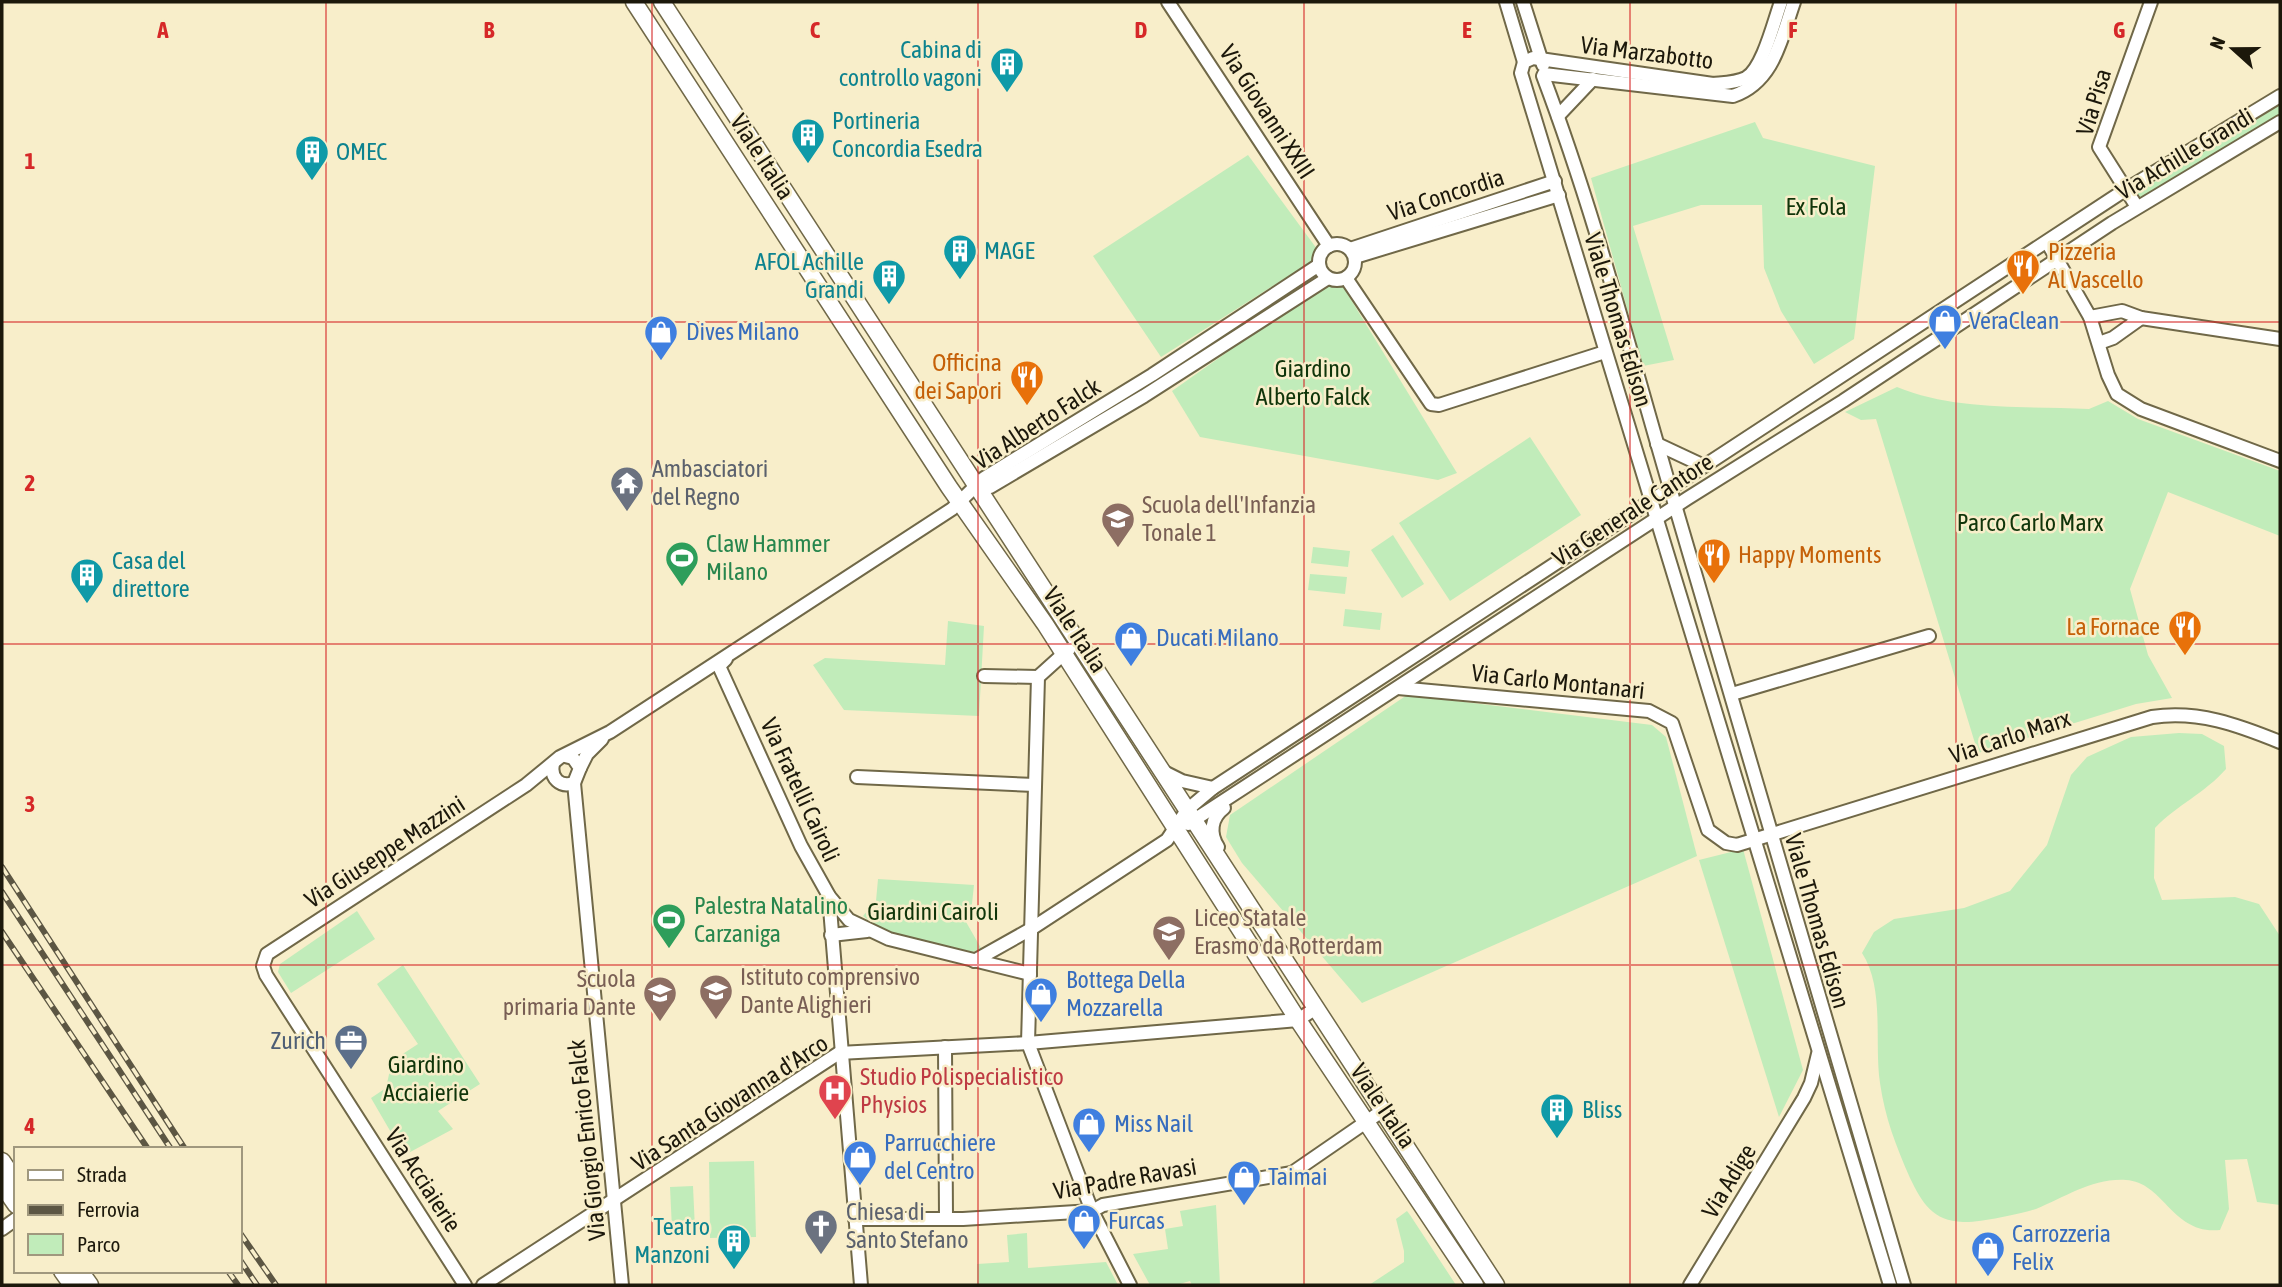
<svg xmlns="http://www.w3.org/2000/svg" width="2282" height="1287" font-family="'Asap Condensed',sans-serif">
<rect width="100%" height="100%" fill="#f8eeca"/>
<g fill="#c1ecba">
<polygon points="2280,105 2280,115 2140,200 2135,194"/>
<polygon points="1755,122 1763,138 1875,166 1854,339 1814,364 1781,311 1764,268 1762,205 1701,205 1633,226 1674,360 1643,366 1591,178"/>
<polygon points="1248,155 1317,249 1312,261 1161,357 1093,256"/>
<polygon points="1325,283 1342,285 1457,473 1438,480 1200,437 1172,391"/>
<path d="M1897,387C1955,411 2027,406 2089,409L2108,401L2138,419L2280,471V536L2168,492L2130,589L2148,655L2172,698L2136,704L1978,753L1876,419L1861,420L1845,412Z"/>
<polygon points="1530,437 1581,515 1450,601 1399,523"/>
<polygon points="1393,535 1424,584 1402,598 1371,550"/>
<polygon points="1313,547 1350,551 1348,567 1311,563"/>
<polygon points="1310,574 1347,577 1345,594 1308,590"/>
<polygon points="1345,609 1382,613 1380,630 1343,626"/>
<polygon points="948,621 984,626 979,716 844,710 813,665 825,658 945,665"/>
<polygon points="1407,695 1652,725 1666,737 1697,856 1362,1003 1242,863 1226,837 1230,815"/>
<path d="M2179,733L2202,734L2224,746L2226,769C2205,793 2177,805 2155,828L2154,878L2162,900L2235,897L2259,904L2280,936V1205L2257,1202L2247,1159L2225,1160L2229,1209L2220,1230C2172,1235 2164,1182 2126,1180C2092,1178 2066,1197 2036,1209C2020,1214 1979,1223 1963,1222C1933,1221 1922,1203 1910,1178C1896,1146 1885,1118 1880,1083C1874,1043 1885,988 1862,953L1874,932L1894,919L1964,908L2010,891L2047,845L2071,775L2087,757L2131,737Z"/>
<polygon points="1743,849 1803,1070 1779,1117 1699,860"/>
<path d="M878,879L974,885L971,913L962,915L981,948L973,952C937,943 891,940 863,916L876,901Z"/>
<polygon points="357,911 375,939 291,993 278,972 280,964"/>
<polygon points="403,965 480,1084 438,1111 453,1129 399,1158 396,1141 371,1098 386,1088 392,1061 418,1044 377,984"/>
<polygon points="754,1161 756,1237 710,1238 709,1162"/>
<polygon points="693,1186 695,1229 672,1229 670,1187"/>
<polygon points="1216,1205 1220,1285 1192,1285 1190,1281 1176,1285 1150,1285 1133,1254 1168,1249 1165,1229 1183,1226 1180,1211"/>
<polygon points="1407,1211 1410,1215 1456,1285 1369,1285 1404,1262 1404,1251 1396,1219"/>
<polygon points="1027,1233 1028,1268 1106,1262 1118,1285 977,1285 977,1264 1009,1262 1007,1235"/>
</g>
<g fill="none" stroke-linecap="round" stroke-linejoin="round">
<g stroke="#706848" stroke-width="16">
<g id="minor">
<polyline points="1168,2 1329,246"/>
<polyline points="1506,2 1524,62"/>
<polyline points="1523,2 1543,65"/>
<path d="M1781,2C1774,21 1763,68 1746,78C1736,83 1723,83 1713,84L1533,58L1524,62L1521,73L1890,1285"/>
<path d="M1544,74L1733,96C1774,82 1781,39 1794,2"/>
<path d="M1543,76C1594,211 1630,351 1670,488C1747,754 1824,1020 1904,1285"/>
<polyline points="1558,116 1593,79"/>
<polyline points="2137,207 2099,147 2151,2"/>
<polyline points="2047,242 2090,317 2108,375 2117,394 2141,409 2280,461"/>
<circle cx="1337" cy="262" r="18"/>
<polyline points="1350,249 1555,181"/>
<polyline points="1355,257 1559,195"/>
<polyline points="1346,278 1431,404 1439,405 1605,352"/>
<polyline points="2090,317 2122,311 2141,318 2280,339"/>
<polyline points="2099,343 2113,338 2141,318"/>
<polyline points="1657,444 1704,466"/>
<polyline points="977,488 990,487 1144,396 1328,278"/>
<polyline points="1069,649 1038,677 1028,1043 1092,1211 1130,1285"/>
<polyline points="726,659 719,666 801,846 829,896 849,920 889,939 1030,974"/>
<polyline points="984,676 1038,677"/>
<path d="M1398,688L1649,711L1672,723L1708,830L1726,843L1737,845L2152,717C2198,710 2238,725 2280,742"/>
<polyline points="1732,694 1929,636"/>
<path d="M553,764C550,778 560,788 574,783L580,768L573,758L565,756"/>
<polyline points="580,768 587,754 602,739"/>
<polyline points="1164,772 1182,781 1213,788"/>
<polyline points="857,777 1035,785"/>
<polyline points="574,783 622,1285"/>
<polyline points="1188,824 1688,498 1843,401 2112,223 2280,122"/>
<path d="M1218,847C1209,833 1211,818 1224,808"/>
<polyline points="829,896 861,1285"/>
<polyline points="831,935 867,931"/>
<polyline points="974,961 1031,929 1167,840 1187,810 1213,788 2125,190 2280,96"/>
<polyline points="945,1047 946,1218"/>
<polyline points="855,1219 963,1219 1092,1211 1103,1205 1292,1173 1382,1111"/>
<polyline points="2,1229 16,1219"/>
<polyline points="465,1285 266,975 263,966 267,954 526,785 560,757 610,732 952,509 984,478 1152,375 1319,265"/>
<polyline points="483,1285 839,1053 1028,1043 1298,1020 1316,1008"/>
<polyline points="1690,1285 1804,1098 1811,1083 1818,1054"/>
</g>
</g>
<g stroke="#706848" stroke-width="19">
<g id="major">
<polyline points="634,2 949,487 1045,624 1298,1020 1475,1285"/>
<polyline points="662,2 1496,1285"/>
<polyline points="2,1161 16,1182"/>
<polyline points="2,1185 16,1205"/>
<polyline points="62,1271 72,1285"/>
<polyline points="80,1271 90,1285"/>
</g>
</g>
<use href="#minor" stroke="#fff" stroke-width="12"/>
<use href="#major" stroke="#fff" stroke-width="16"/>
<g stroke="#5c5643" stroke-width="6">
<g id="rail">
<polyline points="2,867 185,1149"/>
<polyline points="2,892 171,1149"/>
<polyline points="2,932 148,1149"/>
<polyline points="240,1233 276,1285"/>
<polyline points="240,1260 257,1285"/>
<polyline points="228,1271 238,1285"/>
</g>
</g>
<use href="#rail" stroke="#f8eeca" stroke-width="3.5" stroke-dasharray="10" stroke-linecap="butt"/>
</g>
<path fill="none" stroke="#d62828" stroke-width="2" stroke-opacity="0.55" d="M326,2V1285M652,2V1285M978,2V1285M1304,2V1285M1630,2V1285M1956,2V1285M2,322H2280M2,644H2280M2,965H2280"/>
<defs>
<g id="building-pin" transform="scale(1.75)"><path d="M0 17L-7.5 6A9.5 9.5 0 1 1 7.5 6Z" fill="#0f9aa8" stroke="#f8eeca"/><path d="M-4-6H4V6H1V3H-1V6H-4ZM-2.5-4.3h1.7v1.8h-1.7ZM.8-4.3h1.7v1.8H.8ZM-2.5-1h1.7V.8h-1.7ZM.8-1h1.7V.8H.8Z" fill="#fff"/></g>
<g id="restaurant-pin" transform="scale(1.75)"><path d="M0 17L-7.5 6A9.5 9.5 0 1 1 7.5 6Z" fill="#e8710a" stroke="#f8eeca"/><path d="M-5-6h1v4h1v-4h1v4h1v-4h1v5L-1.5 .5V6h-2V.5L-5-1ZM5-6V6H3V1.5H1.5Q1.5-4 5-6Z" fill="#fff"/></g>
<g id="shop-pin" transform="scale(1.75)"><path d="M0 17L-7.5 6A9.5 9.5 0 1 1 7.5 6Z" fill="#3f7fe0" stroke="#f8eeca"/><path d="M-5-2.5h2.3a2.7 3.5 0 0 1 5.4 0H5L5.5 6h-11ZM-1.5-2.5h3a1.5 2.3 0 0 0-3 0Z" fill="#fff"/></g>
<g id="temple-pin" transform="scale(1.75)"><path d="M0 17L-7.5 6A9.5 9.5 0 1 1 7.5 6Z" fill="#6b7280" stroke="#f8eeca"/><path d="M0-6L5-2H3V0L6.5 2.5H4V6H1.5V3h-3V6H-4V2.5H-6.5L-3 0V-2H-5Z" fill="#fff"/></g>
<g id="school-pin" transform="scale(1.75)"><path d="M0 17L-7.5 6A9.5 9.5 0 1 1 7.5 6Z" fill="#8d6e63" stroke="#f8eeca"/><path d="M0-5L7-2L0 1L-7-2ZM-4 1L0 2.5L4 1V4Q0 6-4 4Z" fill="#fff"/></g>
<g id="stadium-pin" transform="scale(1.75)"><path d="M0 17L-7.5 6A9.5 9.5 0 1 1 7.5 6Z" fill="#2e9e5b" stroke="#f8eeca"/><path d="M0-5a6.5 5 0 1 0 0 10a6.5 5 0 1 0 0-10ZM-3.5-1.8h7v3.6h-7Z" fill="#fff"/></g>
<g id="office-pin" transform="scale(1.75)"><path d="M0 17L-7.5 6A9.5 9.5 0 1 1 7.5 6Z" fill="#5c6f8a" stroke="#f8eeca"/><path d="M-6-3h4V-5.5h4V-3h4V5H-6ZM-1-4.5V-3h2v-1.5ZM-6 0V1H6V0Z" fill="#fff"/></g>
<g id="hospital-pin" transform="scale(1.75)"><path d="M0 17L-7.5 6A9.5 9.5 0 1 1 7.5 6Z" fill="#e0444e" stroke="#f8eeca"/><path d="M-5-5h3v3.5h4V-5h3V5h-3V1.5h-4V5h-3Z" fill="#fff"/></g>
<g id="church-pin" transform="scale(1.75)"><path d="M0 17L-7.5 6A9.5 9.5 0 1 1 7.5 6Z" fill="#6b7280" stroke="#f8eeca"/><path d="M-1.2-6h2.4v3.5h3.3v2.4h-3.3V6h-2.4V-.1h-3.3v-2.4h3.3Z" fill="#fff"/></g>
</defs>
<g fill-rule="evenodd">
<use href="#building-pin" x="1007" y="64"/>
<use href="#building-pin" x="808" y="135"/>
<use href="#building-pin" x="312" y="152"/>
<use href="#building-pin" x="960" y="251"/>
<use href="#restaurant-pin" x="2023" y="266"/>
<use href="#building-pin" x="889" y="276"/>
<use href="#shop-pin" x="1945" y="321"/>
<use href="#shop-pin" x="661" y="332"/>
<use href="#restaurant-pin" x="1027" y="377"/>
<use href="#temple-pin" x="627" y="483"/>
<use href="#school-pin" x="1118" y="519"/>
<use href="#restaurant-pin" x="1714" y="555"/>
<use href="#stadium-pin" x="682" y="558"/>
<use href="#building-pin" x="87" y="575"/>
<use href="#restaurant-pin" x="2185" y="627"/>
<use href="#shop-pin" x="1131" y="638"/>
<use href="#stadium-pin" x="669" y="920"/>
<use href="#school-pin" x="1169" y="932"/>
<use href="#school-pin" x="716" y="991"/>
<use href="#school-pin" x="660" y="993"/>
<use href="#shop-pin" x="1041" y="994"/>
<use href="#office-pin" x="351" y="1041"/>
<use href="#hospital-pin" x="835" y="1091"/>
<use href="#building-pin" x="1557" y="1110"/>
<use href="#shop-pin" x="1089" y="1124"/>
<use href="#shop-pin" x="860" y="1157"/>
<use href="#shop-pin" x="1244" y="1177"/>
<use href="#shop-pin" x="1084" y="1221"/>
<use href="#church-pin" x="821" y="1226"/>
<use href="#building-pin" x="734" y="1241"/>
<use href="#shop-pin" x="1988" y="1248"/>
</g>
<g text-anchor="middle" stroke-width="5" stroke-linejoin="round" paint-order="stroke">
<g font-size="24" fill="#0d838f" stroke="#f8eeca" text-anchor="start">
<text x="982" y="58" text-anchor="end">Cabina di<tspan x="982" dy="28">controllo vagoni</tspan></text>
<text x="832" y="129">Portineria<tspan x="832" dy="28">Concordia Esedra</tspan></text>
<text x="336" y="160">OMEC</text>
<text x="984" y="259">MAGE</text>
<text x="864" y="270" text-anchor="end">AFOL Achille<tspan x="864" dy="28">Grandi</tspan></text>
<text x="112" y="569">Casa del<tspan x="112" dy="28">direttore</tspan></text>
<text x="1582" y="1118">Bliss</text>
<text x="710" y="1235" text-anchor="end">Teatro<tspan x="710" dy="28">Manzoni</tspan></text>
</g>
<g font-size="24" fill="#1c180b" stroke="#f8eeca">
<text transform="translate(1647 53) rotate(7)" y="8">Via Marzabotto</text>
<text transform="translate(2094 102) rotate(-73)" y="8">Via Pisa</text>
<text transform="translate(1267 112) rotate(57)" y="8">Via Giovanni XXIII</text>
<text transform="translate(2185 154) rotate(-31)" y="8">Via Achille Grandi</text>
<text transform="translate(762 157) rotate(57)" y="8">Viale Italia</text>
<text transform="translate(1446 195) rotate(-18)" y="8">Via Concordia</text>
<text transform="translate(1618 320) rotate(73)" y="8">Viale Thomas Edison</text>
<text transform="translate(1037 424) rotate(-33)" y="8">Via Alberto Falck</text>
<text transform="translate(1633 510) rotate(-33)" y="8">Via Generale Cantore</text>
<text transform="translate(1075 630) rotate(57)" y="8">Viale Italia</text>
<text transform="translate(1558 682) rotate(6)" y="8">Via Carlo Montanari</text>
<text transform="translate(2010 737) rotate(-18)" y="8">Via Carlo Marx</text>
<text transform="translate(800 790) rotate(65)" y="8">Via Fratelli Cairoli</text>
<text transform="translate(385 852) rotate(-33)" y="8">Via Giuseppe Mazzini</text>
<text transform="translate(1817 921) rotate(74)" y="8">Viale Thomas Edison</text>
<text transform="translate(730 1103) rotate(-33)" y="8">Via Santa Giovanna d'Arco</text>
<text transform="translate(1383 1106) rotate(56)" y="8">Viale Italia</text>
<text transform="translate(587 1140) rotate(-96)" y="8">Via Giorgio Enrico Falck</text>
<text transform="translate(1125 1179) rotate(-10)" y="8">Via Padre Ravasi</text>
<text transform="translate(423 1180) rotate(57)" y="8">Via Acciaierie</text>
<text transform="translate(1729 1181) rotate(-59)" y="8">Via Adige</text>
</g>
<g font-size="24" fill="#10350a" stroke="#f8eeca">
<text x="1816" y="215">Ex Fola</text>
<text x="1313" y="377">Giardino<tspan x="1313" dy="28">Alberto Falck</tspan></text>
<text x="2030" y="531">Parco Carlo Marx</text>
<text x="933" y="920">Giardini Cairoli</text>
<text x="426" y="1073">Giardino<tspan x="426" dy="28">Acciaierie</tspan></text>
</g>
<g font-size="24" fill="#c56008" stroke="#f8eeca" text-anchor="start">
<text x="2048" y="260">Pizzeria<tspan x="2048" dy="28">Al Vascello</tspan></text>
<text x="1002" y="371" text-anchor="end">Officina<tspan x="1002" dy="28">dei Sapori</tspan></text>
<text x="1738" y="563">Happy Moments</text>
<text x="2160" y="635" text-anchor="end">La Fornace</text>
</g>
<g font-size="24" fill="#366cbe" stroke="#f8eeca" text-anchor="start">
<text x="1969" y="329">VeraClean</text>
<text x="686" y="340">Dives Milano</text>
<text x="1156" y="646">Ducati Milano</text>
<text x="1066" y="988">Bottega Della<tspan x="1066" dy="28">Mozzarella</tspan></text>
<text x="1114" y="1132">Miss Nail</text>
<text x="884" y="1151">Parrucchiere<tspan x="884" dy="28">del Centro</tspan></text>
<text x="1268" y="1185">Taimai</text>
<text x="1108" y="1229">Furcas</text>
<text x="2012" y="1242">Carrozzeria<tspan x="2012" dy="28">Felix</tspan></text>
</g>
<g font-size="24" fill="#5b616d" stroke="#f8eeca" text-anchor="start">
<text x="652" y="477">Ambasciatori<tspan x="652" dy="28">del Regno</tspan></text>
<text x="846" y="1220">Chiesa di<tspan x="846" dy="28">Santo Stefano</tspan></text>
</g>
<g font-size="24" fill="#785e54" stroke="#f8eeca" text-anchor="start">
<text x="1142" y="513">Scuola dell'Infanzia<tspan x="1142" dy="28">Tonale 1</tspan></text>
<text x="1194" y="926">Liceo Statale<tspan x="1194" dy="28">Erasmo da Rotterdam</tspan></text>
<text x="740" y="985">Istituto comprensivo<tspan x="740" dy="28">Dante Alighieri</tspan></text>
<text x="636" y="987" text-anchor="end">Scuola<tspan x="636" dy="28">primaria Dante</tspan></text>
</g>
<g font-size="24" fill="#27864d" stroke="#f8eeca" text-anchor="start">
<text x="706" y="552">Claw Hammer<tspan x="706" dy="28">Milano</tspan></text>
<text x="694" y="914">Palestra Natalino<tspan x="694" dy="28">Carzaniga</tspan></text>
</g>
<g font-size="24" fill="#4e5e75" stroke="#f8eeca" text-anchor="end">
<text x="326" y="1049">Zurich</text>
</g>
<g font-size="24" fill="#be3a42" stroke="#f8eeca" text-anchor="start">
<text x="860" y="1085">Studio Polispecialistico<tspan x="860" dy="28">Physios</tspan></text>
</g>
</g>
<g font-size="23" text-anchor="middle" font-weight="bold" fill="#d62828" stroke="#f8eeca" stroke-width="5" stroke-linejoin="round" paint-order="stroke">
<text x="163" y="38">A</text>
<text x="489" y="38">B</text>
<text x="815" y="38">C</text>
<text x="1141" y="38">D</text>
<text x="1467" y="38">E</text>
<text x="1793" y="38">F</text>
<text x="2119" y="38">G</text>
<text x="30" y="169">1</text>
<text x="30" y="491">2</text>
<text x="30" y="812">3</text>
<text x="30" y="1134">4</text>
</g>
<rect width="2282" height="1287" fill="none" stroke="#1c180b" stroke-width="7"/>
<rect x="14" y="1147" width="228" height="126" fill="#f8eeca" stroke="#a0987e" stroke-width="2"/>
<rect x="28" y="1170" width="35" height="10" fill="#ffffff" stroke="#a0987e" stroke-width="2"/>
<text x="77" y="1182" font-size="21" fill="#1c180b">Strada</text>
<rect x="28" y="1205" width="35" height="10" fill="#5c5643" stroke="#a0987e" stroke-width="2"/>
<text x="77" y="1217" font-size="21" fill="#1c180b">Ferrovia</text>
<rect x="28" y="1234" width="35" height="21" fill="#c1ecba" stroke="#a0987e" stroke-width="2"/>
<text x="77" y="1252" font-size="21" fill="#1c180b">Parco</text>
<g transform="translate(2233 49) rotate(291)" stroke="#f8eeca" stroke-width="5" paint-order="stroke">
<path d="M0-5L12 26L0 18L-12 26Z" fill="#1c180b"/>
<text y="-10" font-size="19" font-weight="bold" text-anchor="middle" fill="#1c180b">N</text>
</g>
</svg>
